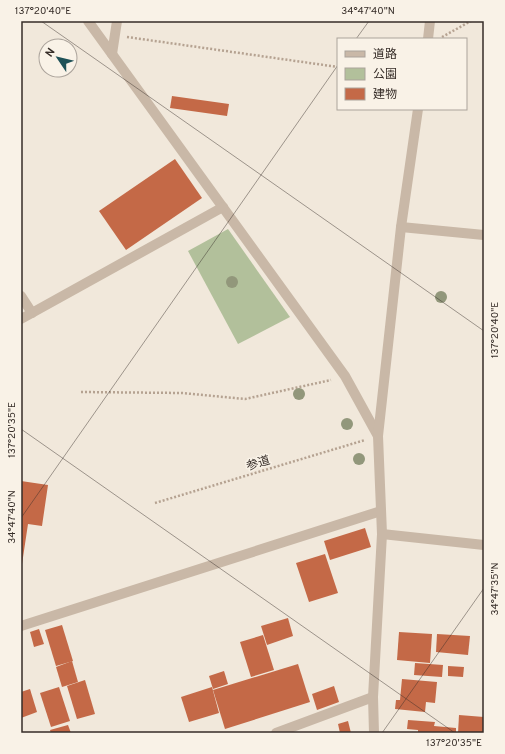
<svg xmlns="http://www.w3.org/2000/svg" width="505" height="754" font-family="Overpass,'Noto Sans JP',sans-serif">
<rect width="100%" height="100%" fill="#f1e8db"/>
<polygon fill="#b2c09b" points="228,229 290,317 238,344 188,251"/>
<g fill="#c46947">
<polygon points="172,96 229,104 227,116 170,108"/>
<polygon points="175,159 202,198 126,250 99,211"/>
<polygon points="21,481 48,485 42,526 28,524 22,564"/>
<polygon points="365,528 371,547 330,560 324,541"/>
<polygon points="325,554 338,593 309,602 296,563"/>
<polygon points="288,618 293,636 267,645 261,626"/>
<polygon points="62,625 73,661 56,666 45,630"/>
<polygon points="39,629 44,644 34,647 30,632"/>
<polygon points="399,632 432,634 430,663 397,660"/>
<polygon points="437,634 470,636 468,655 436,652"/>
<polygon points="263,635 274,670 251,677 240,642"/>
<polygon points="72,661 78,682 62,687 56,667"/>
<polygon points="415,663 443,665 442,677 414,675"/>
<polygon points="298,664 310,702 225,729 213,690"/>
<polygon points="448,666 464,667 463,677 448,676"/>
<polygon points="224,671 228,684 213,689 209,676"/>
<polygon points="402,679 437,682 435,703 426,702 425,712 395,709 396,700 400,700"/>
<polygon points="85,680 95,714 77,719 67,686"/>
<polygon points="334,686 339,702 317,710 312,694"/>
<polygon points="59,687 70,721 51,727 40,693"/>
<polygon points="212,687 219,713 189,722 181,697"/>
<polygon points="30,689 37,712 21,718 21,692"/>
<polygon points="459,715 484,717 484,733 458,733"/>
<polygon points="408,720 435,722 434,726 456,728 456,733 418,733 418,730 407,729"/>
<polygon points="348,721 351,733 340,733 338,724"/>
<polygon points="68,725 71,733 51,733 50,730"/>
</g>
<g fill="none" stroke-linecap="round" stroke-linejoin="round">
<g stroke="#b5a291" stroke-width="2.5" stroke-dasharray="2 2" stroke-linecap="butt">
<polyline points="127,37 338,67"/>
<polyline points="442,37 471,21"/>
<polyline points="81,392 182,393 245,399 331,380"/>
<polyline points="155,503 365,440"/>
</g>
<g stroke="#c9b8a7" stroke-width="10">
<polyline points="88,21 345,376 378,436"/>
<polyline points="428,39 430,21"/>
<polyline points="112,54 117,21"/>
<polyline points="401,227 484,235"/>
<polyline points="21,296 32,313"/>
<polyline points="21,319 223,207"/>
<polyline points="382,534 484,545"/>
<polyline points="21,626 381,511"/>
<polyline points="276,733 373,697"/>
<polyline points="374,733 373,697 382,534 378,436 401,227 418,109"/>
</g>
</g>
<g fill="#92977b">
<circle cx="232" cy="282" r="6"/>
<circle cx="441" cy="297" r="6"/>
<circle cx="299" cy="394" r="6"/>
<circle cx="347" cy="424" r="6"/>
<circle cx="359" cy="459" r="6"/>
</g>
<path fill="none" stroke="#362d28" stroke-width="1" stroke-opacity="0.45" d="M41,21L484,331M356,39L369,21M21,429L455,733M21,518L338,65M382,733L484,588"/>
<g text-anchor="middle" stroke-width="3" stroke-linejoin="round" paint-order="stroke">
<g font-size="12" fill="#362d28" stroke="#f9f2e7">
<text transform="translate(258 463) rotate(-17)" y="4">参道</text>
</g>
</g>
<rect width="505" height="754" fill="none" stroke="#f9f2e7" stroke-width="44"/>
<rect x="337" y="38" width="130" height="72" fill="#f9f2e7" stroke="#aba39b"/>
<rect x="345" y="51" width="20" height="6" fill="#c9b8a7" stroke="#aba39b"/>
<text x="373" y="58" font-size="12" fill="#362d28">道路</text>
<rect x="345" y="68" width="20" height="12" fill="#b2c09b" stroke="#aba39b"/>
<text x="373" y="78" font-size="12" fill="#362d28">公園</text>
<rect x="345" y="88" width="20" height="12" fill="#c46947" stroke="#aba39b"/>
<text x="373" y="98" font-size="12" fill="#362d28">建物</text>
<g transform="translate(58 58) rotate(305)"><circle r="19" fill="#f9f2e7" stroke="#aba39b"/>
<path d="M0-3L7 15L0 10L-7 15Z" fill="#1e5157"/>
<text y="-6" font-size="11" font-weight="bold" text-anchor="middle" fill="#362d28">N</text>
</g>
<rect x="22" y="22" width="461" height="710" fill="none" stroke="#362d28" stroke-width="1.5"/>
<g font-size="10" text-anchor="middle" fill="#362d28">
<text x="43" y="14">137°20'40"E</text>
<text x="368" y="14">34°47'40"N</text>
<text transform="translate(494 330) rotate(-90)" y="4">137°20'40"E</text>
<text transform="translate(11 430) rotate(-90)" y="4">137°20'35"E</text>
<text transform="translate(11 517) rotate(-90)" y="4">34°47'40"N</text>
<text transform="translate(494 589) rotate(-90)" y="4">34°47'35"N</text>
<text x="454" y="746">137°20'35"E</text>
</g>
</svg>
